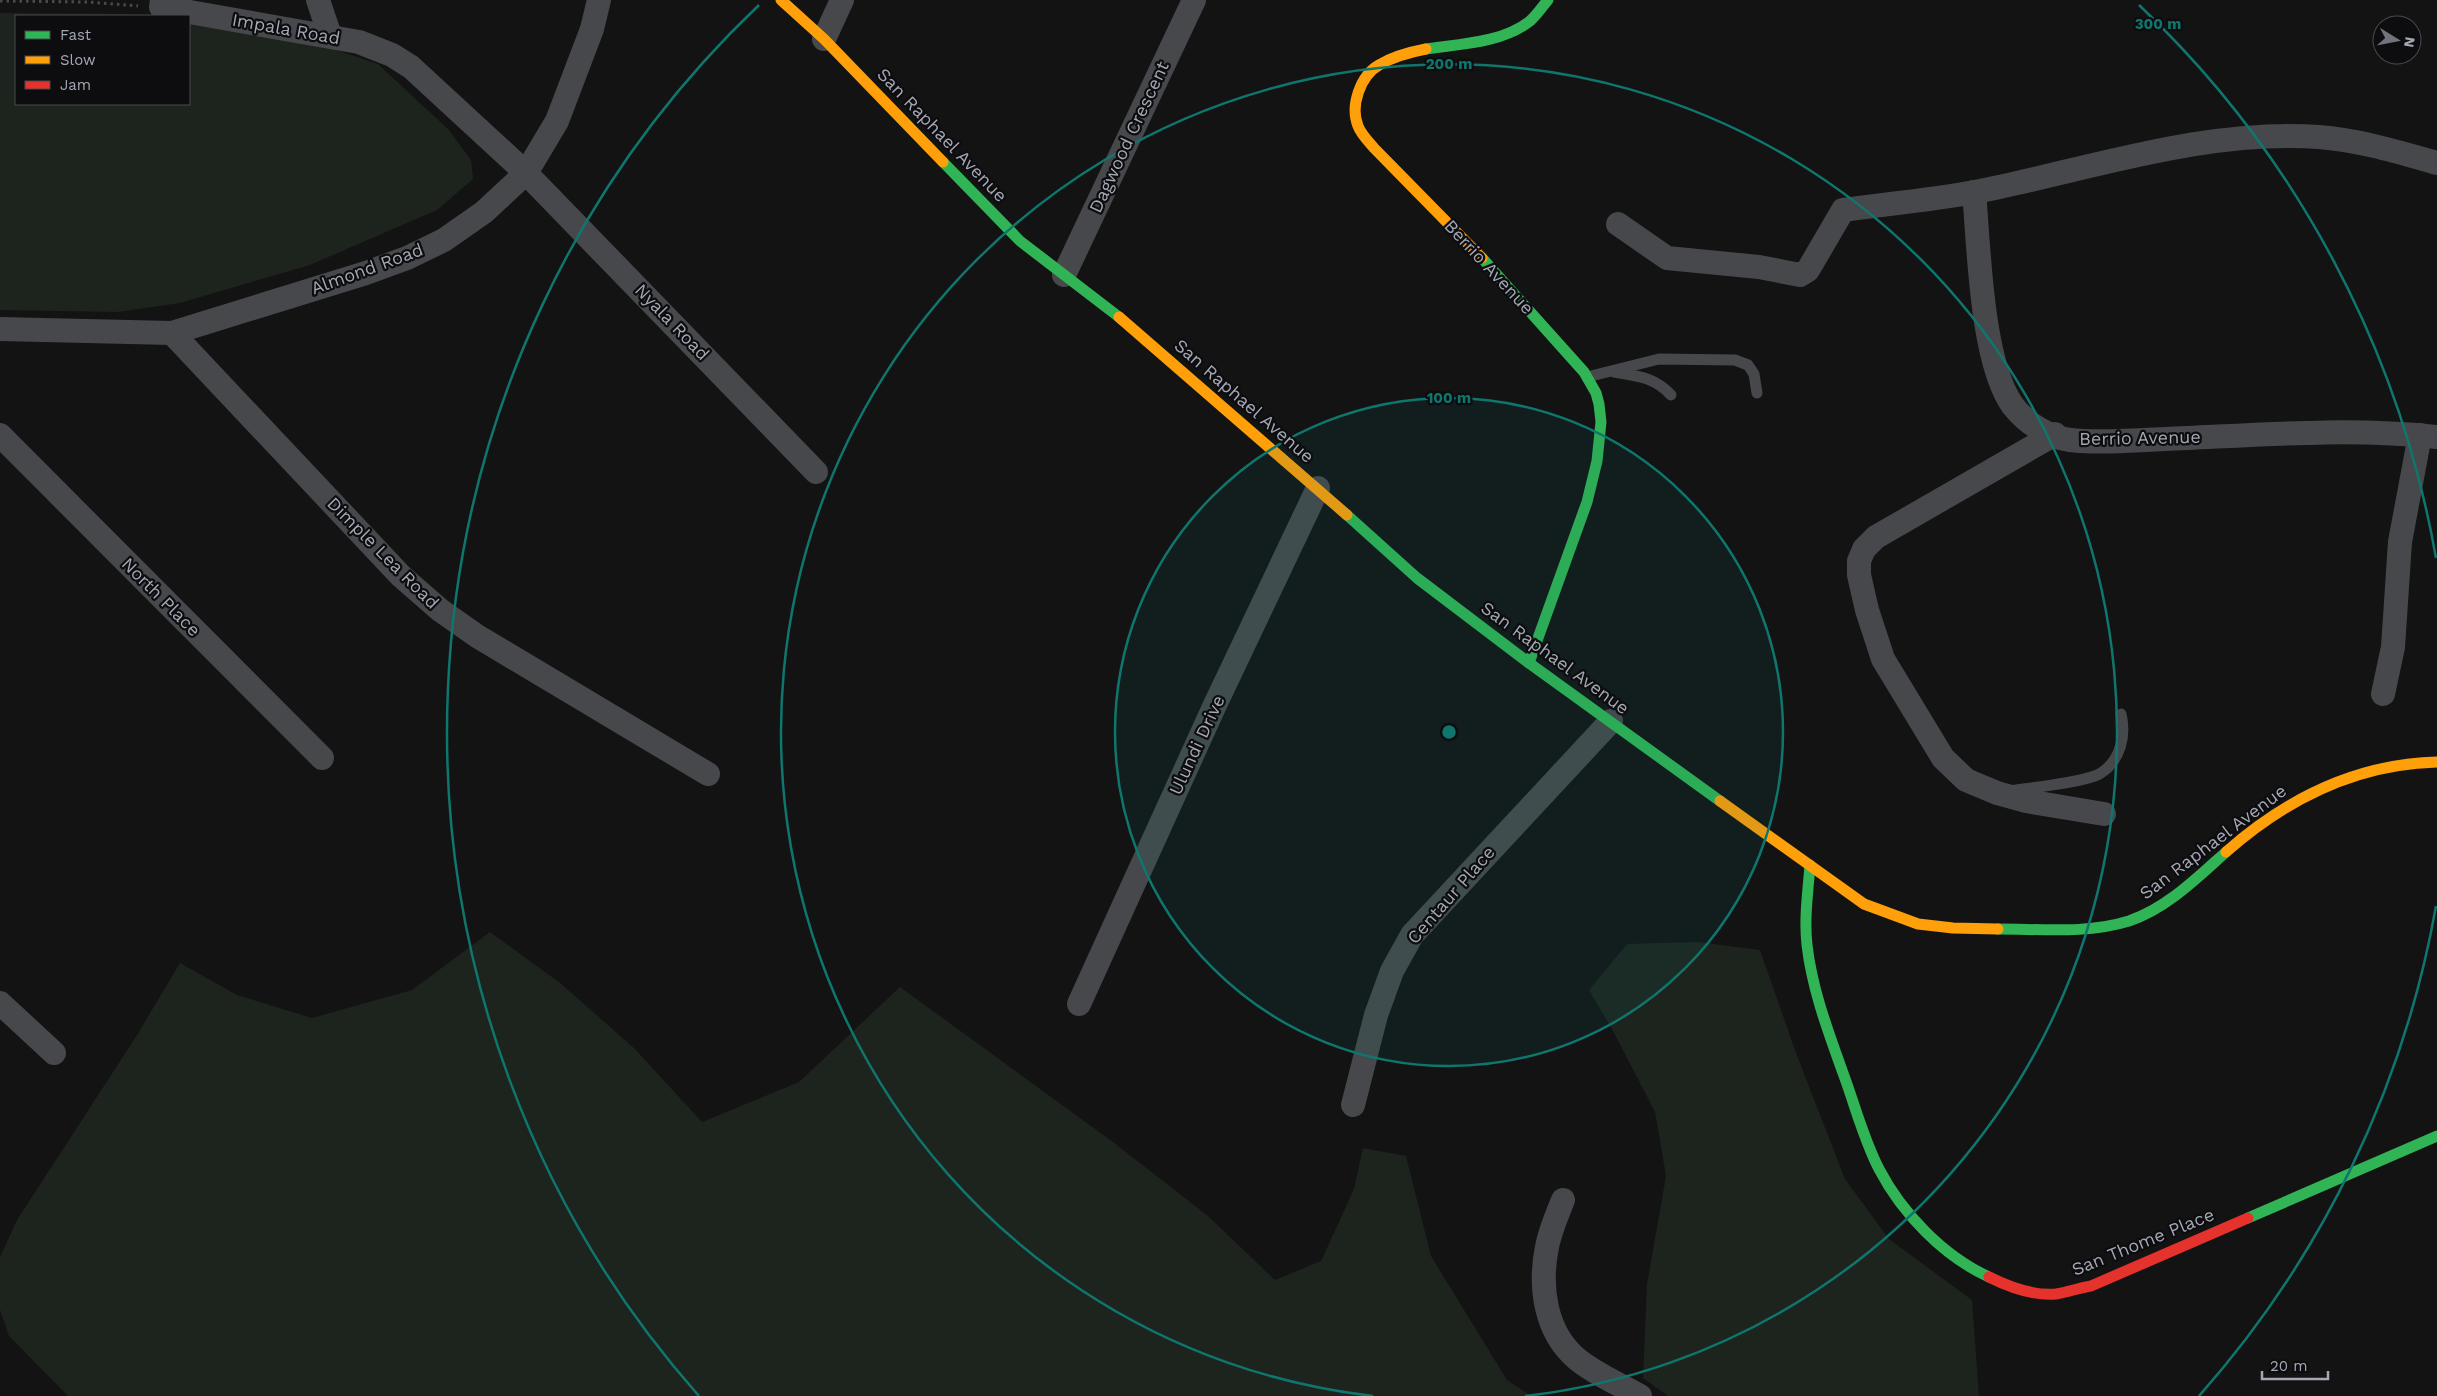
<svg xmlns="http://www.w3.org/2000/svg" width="2437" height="1396" font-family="'Work Sans',sans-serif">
<rect width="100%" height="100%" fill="#131313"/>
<g fill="#1d231d">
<polygon points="0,13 125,14 139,16 16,16 16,104 189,104 189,24 327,47 378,64 449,130 471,160 473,179 437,210 310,265 180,303 118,312 0,310"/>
<polygon points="490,932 560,983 634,1048 702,1122 799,1082 900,987 1113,1142 1208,1216 1275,1280 1321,1261 1354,1189 1363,1148 1406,1156 1431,1256 1507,1380 1531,1396 68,1396 9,1336 0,1310 0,1257 17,1220 137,1035 180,963 237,995 312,1018 412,990"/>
<polygon points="1698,942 1760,950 1796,1053 1845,1179 1889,1239 1972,1300 1979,1396 1668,1396 1643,1378 1647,1284 1666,1176 1655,1112 1613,1031 1589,990 1627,944"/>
</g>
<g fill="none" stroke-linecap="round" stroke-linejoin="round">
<polyline stroke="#494a4e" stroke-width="3" stroke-dasharray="2.5 4" stroke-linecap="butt" points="0,1 89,2 138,6"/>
<g stroke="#47484c" stroke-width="11">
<path d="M1614,372C1637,376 1655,377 1671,395"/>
<polyline points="1587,377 1659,359 1735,360 1748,365 1754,374 1757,393"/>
<path d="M2009,791C2028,788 2088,782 2101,773C2121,760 2126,735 2121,714"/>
</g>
<g stroke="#47484c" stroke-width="24">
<polyline points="162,0 161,7 359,42 392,55 411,67 526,173 816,472"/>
<polyline points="318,0 330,36"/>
<polyline points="824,39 842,0"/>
<path d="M1974,192C1979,247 1981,362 2013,406C2027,424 2048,437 2070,440C2105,444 2152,439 2188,438C2271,434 2354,428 2437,437"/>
<path d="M1618,224L1667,258L1759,267L1800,275L1808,270L1843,210C1887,204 1931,200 1975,192C2088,170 2202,129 2319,137C2359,140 2398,152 2437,163"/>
<polyline points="1064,275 1194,0"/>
<polyline points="0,329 172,333 366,273 407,258 444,240 484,212 526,173 557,121 592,29 599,0"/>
<polyline points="172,333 401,576 440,610 477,636 708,774"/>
<polyline points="2055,434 1876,537 1864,549 1859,561 1859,575 1867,610 1883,659 1943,758 1966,780 1997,793 2026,801 2104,814"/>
<polyline points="0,435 322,758"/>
<polyline points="2383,694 2393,647 2400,542 2420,435"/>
<polyline points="0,1003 54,1053"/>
<polyline points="1079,1004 1214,707 1318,488"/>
<polyline points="1353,1105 1376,1015 1392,971 1412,935 1611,721"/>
<path d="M1563,1200C1557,1215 1550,1231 1547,1247C1539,1287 1545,1332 1577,1359C1595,1374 1619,1384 1640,1396"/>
</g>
<g stroke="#30b455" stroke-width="11">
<path d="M1426,49C1460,44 1502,43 1530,21C1537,15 1542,7 1548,0"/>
<polyline points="943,162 1020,241 1119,317"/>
<polyline points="1482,258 1584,372 1596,393 1599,404 1601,422 1597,461 1587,502 1529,663"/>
<polyline points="1347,515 1417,578 1529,663 1720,801"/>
<path d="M1810,865C1808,892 1804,918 1807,945C1812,989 1828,1031 1843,1073C1855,1105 1863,1138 1879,1169C1902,1213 1943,1256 1989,1277"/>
<path d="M1998,929C2042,929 2087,934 2129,921C2167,908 2197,878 2226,852"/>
<polyline points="2248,1218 2437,1136"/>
</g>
<g stroke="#ff9f0a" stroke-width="11">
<polyline points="781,0 824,39 943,162"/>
<path d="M1426,49C1410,52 1394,56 1379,65C1360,76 1350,106 1358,126C1361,134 1368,141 1374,148L1482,258"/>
<polyline points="1119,317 1347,515"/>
<polyline points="1720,801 1864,904 1918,924 1953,928 1998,929"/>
<path d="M2226,852C2286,799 2357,764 2437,762"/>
</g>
<path stroke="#e5322d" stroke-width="11" d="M1989,1277C2009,1287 2033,1296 2056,1294C2068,1292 2079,1288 2091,1286L2248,1218"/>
</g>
<circle cx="1449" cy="732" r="334" fill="#0f766e" fill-opacity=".12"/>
<g fill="none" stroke="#0f766e" stroke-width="2.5">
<circle cx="1449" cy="732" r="334"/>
<path d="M1373 1396A668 668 0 1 1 1525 1396"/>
<path d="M2436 906A1002 1002 0 0 1 2199 1396M699 1396A1002 1002 0 0 1 759 5M2139 5A1002 1002 0 0 1 2436 558"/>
</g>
<g text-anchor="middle" stroke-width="4.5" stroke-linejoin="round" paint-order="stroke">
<g font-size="18" fill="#a3a8b4" stroke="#0d0d0f">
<text transform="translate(286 29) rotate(10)" y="6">Impala Road</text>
<text transform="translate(942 135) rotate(46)" y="6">San Raphael Avenue</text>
<text transform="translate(1129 137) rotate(-65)" y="6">Dagwood Crescent</text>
<text transform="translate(1489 267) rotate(47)" y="6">Berrio Avenue</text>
<text transform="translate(367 269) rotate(-20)" y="6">Almond Road</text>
<text transform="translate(672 322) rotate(46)" y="6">Nyala Road</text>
<text transform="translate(1244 401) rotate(41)" y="6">San Raphael Avenue</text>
<text transform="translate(2140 438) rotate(-1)" y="6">Berrio Avenue</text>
<text transform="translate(383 553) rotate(45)" y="6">Dimple Lea Road</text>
<text transform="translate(161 597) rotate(45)" y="6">North Place</text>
<text transform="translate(1555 658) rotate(36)" y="6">San Raphael Avenue</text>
<text transform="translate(1197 745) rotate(-65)" y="6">Ulundi Drive</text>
<text transform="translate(2213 842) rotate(-37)" y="6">San Raphael Avenue</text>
<text transform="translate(1451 895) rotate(-49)" y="6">Centaur Place</text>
<text transform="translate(2143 1242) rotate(-22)" y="6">San Thome Place</text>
</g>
</g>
<circle cx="1449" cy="732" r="8" fill="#0f766e" stroke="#0d0d0f" stroke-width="2.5"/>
<g font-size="15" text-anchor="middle" font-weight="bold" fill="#0f766e" stroke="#0d0d0f" stroke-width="4.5" stroke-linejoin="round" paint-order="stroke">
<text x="2158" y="29">300 m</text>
<text x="1449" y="69">200 m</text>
<text x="1449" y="403">100 m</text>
</g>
<rect x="15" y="15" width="175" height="90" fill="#0d0d0f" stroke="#494b51"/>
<rect x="25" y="31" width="25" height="8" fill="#30b455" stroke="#494b51"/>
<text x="60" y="40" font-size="15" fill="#a3a8b4">Fast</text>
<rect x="25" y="56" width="25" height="8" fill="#ff9f0a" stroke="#494b51"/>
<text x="60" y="65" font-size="15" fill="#a3a8b4">Slow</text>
<rect x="25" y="81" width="25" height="8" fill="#e5322d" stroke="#494b51"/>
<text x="60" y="90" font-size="15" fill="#a3a8b4">Jam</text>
<g transform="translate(2397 40) rotate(100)"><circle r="24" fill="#0d0d0f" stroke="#494b51"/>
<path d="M0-4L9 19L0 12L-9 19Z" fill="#71747c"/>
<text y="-8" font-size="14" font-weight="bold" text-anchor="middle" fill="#a3a8b4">N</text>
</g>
<path d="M2262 1371v8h66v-8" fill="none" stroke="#a3a8b4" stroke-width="2.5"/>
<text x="2270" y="1371" font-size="15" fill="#a3a8b4" stroke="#0d0d0f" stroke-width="4" paint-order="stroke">20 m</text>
</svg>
